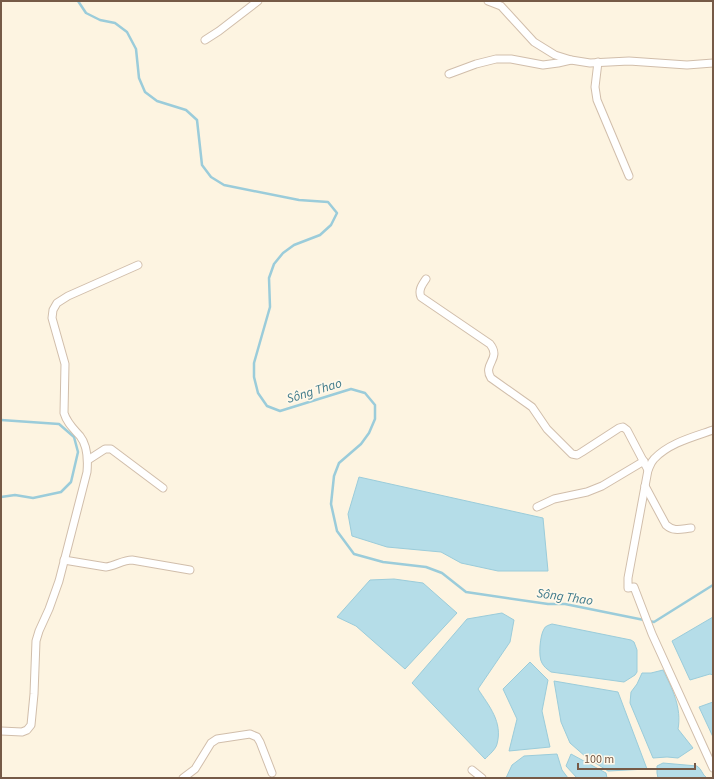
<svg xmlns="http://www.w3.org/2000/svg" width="714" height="779" font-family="'Source Sans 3',sans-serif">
<rect width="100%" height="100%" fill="#fdf4e1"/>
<g fill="#b5dde8" stroke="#9bccda">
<polygon points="359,477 543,518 548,571 498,571 461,563 441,552 387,547 352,536 348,514"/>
<polygon points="394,579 423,583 457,613 405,669 356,626 337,617 370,580"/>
<path d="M502,613L514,620L510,642L478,689C489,706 503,722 497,744C496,749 489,755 485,759L412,683L467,619Z"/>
<polygon points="713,617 713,675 710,674 690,680 672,641"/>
<path d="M552,624L631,640L634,642L637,650V672L635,675L624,682L551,672C547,669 544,667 542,663C538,657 540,635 544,629C545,626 549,625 552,624Z"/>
<polygon points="530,662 548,680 542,711 550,747 509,751 517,719 503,689"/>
<path d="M663,670C672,688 682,708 678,729L693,748L678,758L667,757L653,758L630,703L631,692L637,684L642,673H651Z"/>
<polygon points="554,681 618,692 647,769 608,771 586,757 570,743 561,722"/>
<polygon points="713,702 713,737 699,707"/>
<polygon points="557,754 562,770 568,778 506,778 512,765 524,756"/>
<polygon points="571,754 606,773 607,778 577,778 566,766"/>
<path d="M663,763L697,766C702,769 702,775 707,778H658L657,773V766Z"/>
</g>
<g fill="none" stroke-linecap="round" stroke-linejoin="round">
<g stroke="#9bccda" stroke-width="2.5">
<polyline points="78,1 86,13 100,20 115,23 127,32 136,49 139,78 145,92 157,101 186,110 197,120 202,165 211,177 224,185 299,200 328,202 337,213 331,225 320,235 294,245 283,253 274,264 269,278 270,307 254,363 254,377 258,393 267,406 280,411 351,389 365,393 375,405 375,419 369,433 361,444 339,463 334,476 331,504 337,531 354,554 383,562 426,567 442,573 466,592 548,604 565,604 654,622 713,585"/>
<polyline points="1,420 59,424 74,437 78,452 71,482 61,492 33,498 15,495 1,497"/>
</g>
<g stroke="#d1beab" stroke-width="9">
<g id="street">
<polyline points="488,1 501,6 534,42 555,55 571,60 590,63 629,61 687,65 713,63"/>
<polyline points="205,40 219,31 258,1"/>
<polyline points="598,62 595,87 597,100 629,176"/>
<polyline points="449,74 476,64 496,59 511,59 543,65 558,63 571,60"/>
<path d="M426,279C422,285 418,290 421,297L490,344C502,359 482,364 491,378L532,407L547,429L572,454L577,455L582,452L619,428L623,427L627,430L648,470"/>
<path d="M713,430C693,437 669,443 654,459C651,462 650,466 648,470L628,578V588L634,587L652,634L713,768"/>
<polyline points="88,460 105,449 111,449 163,488"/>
<path d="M645,486L666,525C674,532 681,529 691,528"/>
<polyline points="537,507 554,499 587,492 602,486 644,461"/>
<path d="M64,560L106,567C115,566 123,560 132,560L190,570"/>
<path d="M1,731L22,732L27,730L31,725L34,694L36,641L39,631L49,609L59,581L87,472C88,460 88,446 80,436C73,428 67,423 64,413L65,364L52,318L53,310L57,303L68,296L138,265"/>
<polyline points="472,770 482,778"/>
<polyline points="183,778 195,769 211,743 217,739 250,734 257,737 260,742 272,773"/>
</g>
</g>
<use href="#street" stroke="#fff" stroke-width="7"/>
</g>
<g text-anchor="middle" stroke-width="3.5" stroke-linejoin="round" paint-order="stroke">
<g font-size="13" font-style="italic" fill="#3f7a8b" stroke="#fff8e9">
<text transform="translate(314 390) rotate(-17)" y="5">Sông Thao</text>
<text transform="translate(565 596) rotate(8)" y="5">Sông Thao</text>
</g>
</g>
<rect width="714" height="779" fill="none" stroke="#765a47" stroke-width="4"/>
<path d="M578 763v6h117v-6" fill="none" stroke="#765a47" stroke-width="2"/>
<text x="584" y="763" font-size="12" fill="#765a47" stroke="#fff8e9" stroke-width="3" paint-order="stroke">100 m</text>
</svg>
